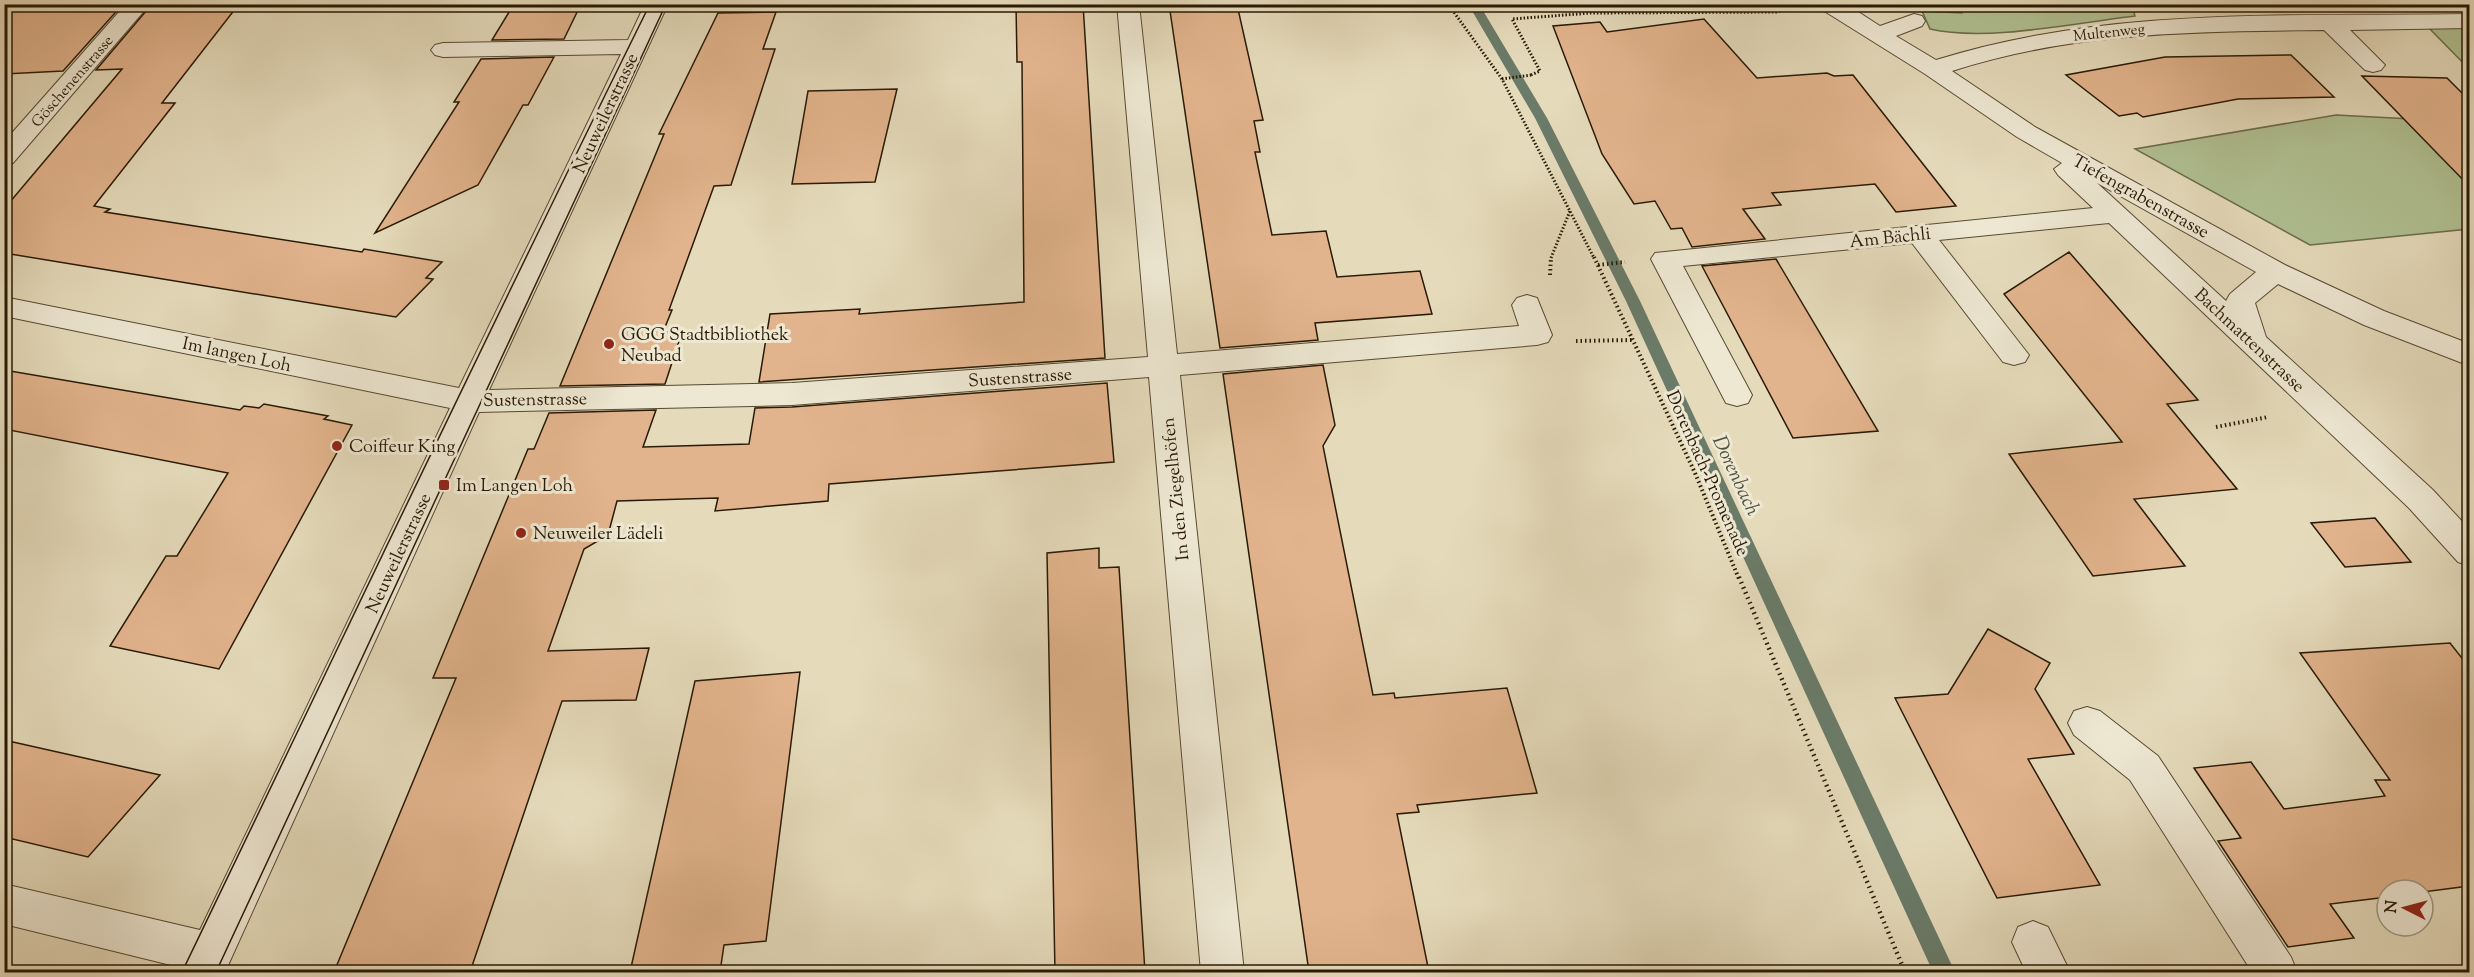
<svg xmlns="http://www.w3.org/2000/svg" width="2474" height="977" font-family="'Sorts Mill Goudy',serif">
<rect width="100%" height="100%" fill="#e5dbbb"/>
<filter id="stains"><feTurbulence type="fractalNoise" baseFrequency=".00333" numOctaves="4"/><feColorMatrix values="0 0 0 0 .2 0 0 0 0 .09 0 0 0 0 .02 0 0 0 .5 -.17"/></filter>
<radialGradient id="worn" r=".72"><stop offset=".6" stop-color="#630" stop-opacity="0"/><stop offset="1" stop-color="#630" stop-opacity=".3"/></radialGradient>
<g fill="#b1c193" stroke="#6d6e4c" stroke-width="1.5">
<path d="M1960,5H2132L2135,16C2075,23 1987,42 1930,29L1922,11L1962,13Z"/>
<polygon points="2213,5 2391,5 2219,11"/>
<polygon points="2429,28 2469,28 2469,69"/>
<polygon points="2336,115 2469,122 2469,229 2310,245 2135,149"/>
</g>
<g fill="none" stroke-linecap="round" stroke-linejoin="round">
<polygon fill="#6a7b69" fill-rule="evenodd" points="1468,4 1479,4 1547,118 1640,301 1955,972 1933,972 1626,301 1535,118"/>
</g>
<g fill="#e2b48d" stroke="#291a05" stroke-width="1.5">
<polygon points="4,4 123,4 63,71 4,74"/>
<polygon points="152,4 239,4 162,103 175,103 94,206 110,209 105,212 362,252 364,249 442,262 426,278 433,279 396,317 4,253 4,209 122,69 96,70"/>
<polygon points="514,4 581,4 564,39 492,40"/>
<polygon points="1016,4 1083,4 1105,358 759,382 770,314 860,309 859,314 1024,302 1022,62 1017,62"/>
<polygon points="1169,4 1230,4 1231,9 1238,9 1263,120 1254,121 1260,152 1255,152 1272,235 1326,231 1337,277 1420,271 1432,314 1315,323 1318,340 1220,348"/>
<polygon points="776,12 763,49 775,49 731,185 714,186 669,310 672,310 663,332 682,332 665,384 560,386 664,134 659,134 718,13"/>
<polygon points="1704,19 1757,78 1827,73 1834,76 1853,75 1956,206 1896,212 1875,184 1772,193 1781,205 1743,209 1765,239 1692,247 1682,228 1671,229 1655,201 1634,204 1602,154 1553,26 1600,22 1607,32"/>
<polygon points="2291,55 2334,97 2238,99 2143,117 2137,113 2119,116 2066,75 2165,57"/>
<polygon points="554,57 528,105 523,105 478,185 375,233 459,102 454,102 481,59"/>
<polygon points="2362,76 2447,78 2469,100 2469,186"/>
<polygon points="897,89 875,182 792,184 808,91"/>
<polygon points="2069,252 2198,400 2167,404 2237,489 2134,499 2185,566 2093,576 2009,454 2122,442 2004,294"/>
<polygon points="1776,259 1878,431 1793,438 1702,266"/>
<polygon points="1323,365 1335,425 1323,446 1373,695 1394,693 1395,698 1507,688 1537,793 1417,805 1419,812 1397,814 1429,972 1309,972 1223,374"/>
<polygon points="4,370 240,410 244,406 259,408 264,404 328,416 324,419 352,425 219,669 110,646 166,556 177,556 228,473 4,429"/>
<polygon points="1107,383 1114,462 829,484 828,501 715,511 718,498 617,501 608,535 584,549 548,651 649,648 636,700 562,701 470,972 334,972 456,678 433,678 528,449 534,449 549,413 656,410 643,447 749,444 755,408 792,407"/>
<polygon points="2375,518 2411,562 2345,567 2311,523"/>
<polygon points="1099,548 1099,568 1119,567 1145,972 1055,972 1047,553"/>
<polygon points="1988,629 2050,663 2035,689 2074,754 2028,759 2100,885 1997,898 1895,698 1948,694"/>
<polygon points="2450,643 2469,667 2469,886 2423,892 2423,890 2387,890 2387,897 2330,904 2354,938 2288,947 2218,841 2241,838 2194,768 2251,762 2284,809 2385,796 2375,780 2390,780 2300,653"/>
<polygon points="800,672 766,941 724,945 720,972 630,972 695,681"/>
<polygon points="4,740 160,775 88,857 4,837"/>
</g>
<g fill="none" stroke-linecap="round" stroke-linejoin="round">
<g stroke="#584a32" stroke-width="2">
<g id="minor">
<polygon points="126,4 150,4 13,163 4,166 4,142"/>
<polygon points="645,4 668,4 489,390 792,383 1148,357 1117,4 1139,4 1177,354 1519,326 1512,305 1517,298 1527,295 1537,298 1552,335 1548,342 1537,345 1180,375 1244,972 1201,972 1149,377 792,405 479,412 225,972 182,972 183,968 4,924 4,884 200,930 450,408 4,316 4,297 459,388 621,54 443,57 435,55 431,50 435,45 443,43 628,40"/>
<path d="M1818,4H1846L1880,26L1914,14L1922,16L1925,21L1922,26L1896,36L1936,60C2108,6 2291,17 2470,14V28L2350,30L2385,65L2381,70L2373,72L2365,70L2324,30C2195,32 2076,31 1952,71L2035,127L2285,265L2384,311L2470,344V366L2364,325L2278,284L2255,303L2266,337L2433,490L2470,530V566L2458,562L2409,508L2109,223L1939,240L2029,355L2025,362L2014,365L2003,362L1912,243L1683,266L1752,395L1748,403L1737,406L1726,403L1651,259L1655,253L2093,208L2058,175L2054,169L2062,163L2017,137L1925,74L1821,9ZM2097,183L2256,272L2230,294L2226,301Z"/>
<polygon points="2087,707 2100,711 2158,756 2291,957 2297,972 2252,972 2130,780 2074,735 2068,723 2074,711"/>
<polygon points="2033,921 2048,927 2070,972 2026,972 2012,942 2018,927"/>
</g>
</g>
<g stroke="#291a05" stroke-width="3" stroke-dasharray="1.5 2" stroke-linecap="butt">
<polyline points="1448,4 1502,79 1594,258"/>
<polyline points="1531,75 1540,71 1512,19 1591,13 1776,12 1790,8"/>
<polyline points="1551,258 1570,211"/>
</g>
<g stroke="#291a05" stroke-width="4" stroke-dasharray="1.5 3" stroke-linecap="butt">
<polyline points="1594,257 1695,473 1739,579"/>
<polyline points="1598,265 1625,262"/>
<polyline points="1550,275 1551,257"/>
<polyline points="1576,341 1633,340"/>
<polyline points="2216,427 2268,417"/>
</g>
<polyline stroke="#291a05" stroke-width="4.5" stroke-dasharray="1.5 4" stroke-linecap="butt" points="1739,577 1905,972"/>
<use href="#minor" fill="#eee8d3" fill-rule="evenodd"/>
<g stroke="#291a05" stroke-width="1.5">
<path d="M182,972C338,649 491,325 650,4"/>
<polyline points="216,972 666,4"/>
</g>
<polyline stroke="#291a05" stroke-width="3" stroke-dasharray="1.5 2" stroke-linecap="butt" points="1502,79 1531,75"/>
</g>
<g fill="#8f2418" stroke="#eee8d3" stroke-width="2">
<circle cx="609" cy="344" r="6"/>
<circle cx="337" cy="446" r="6"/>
<rect x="438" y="479" width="12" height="12" rx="3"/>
<circle cx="521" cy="533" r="6"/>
</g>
<g text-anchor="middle" stroke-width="6" stroke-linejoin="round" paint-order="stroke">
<g font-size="15" fill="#291a05" stroke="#eee8d3">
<text transform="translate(2109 32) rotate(-6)" y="5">Multenweg</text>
<text transform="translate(72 81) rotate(-49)" y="5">Göschenenstrasse</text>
</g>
<g font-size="18" fill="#291a05" stroke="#eee8d3">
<text transform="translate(605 113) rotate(-65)" y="6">Neuweilerstrasse</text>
<text transform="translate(2141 196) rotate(29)" y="6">Tiefengrabenstrasse</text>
<text transform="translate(1890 237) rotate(-6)" y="6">Am Bächli</text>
<text transform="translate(2250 340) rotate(43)" y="6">Bachmattenstrasse</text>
<text transform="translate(237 354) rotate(12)" y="6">Im langen Loh</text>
<text transform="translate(1020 377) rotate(-4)" y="6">Sustenstrasse</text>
<text transform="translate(535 399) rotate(-1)" y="6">Sustenstrasse</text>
<text transform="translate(1708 473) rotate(66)" y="6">Dorenbach-Promenade</text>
<text transform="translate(1175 489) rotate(-96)" y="6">In den Ziegelhöfen</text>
<text transform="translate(398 553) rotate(-65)" y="6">Neuweilerstrasse</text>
</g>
<g font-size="18" fill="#291a05" stroke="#eee8d3" text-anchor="start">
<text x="621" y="340">GGG Stadtbibliothek<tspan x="621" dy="21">Neubad</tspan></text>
<text x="349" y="452">Coiffeur King</text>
<text x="456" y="491">Im Langen Loh</text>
<text x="533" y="539">Neuweiler Lädeli</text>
</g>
<g font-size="20" font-style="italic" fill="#4f523f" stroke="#eee8d3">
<text transform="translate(1737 475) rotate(65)" y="7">Dorenbach</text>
</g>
</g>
<rect width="2474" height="977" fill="none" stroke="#e5dbbb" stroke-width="24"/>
<rect x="6" y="6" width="2462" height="965" fill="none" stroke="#291a05" stroke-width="3"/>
<rect x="12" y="12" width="2450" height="953" fill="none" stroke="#291a05" stroke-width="1.5"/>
<g transform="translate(2405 908) rotate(276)"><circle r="28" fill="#eee8d3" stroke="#9f9681" stroke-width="1.5"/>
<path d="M0-4.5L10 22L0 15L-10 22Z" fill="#8f2418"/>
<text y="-9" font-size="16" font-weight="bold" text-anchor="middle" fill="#291a05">N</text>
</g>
<rect width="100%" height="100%" filter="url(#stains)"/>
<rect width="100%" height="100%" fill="url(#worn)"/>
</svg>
